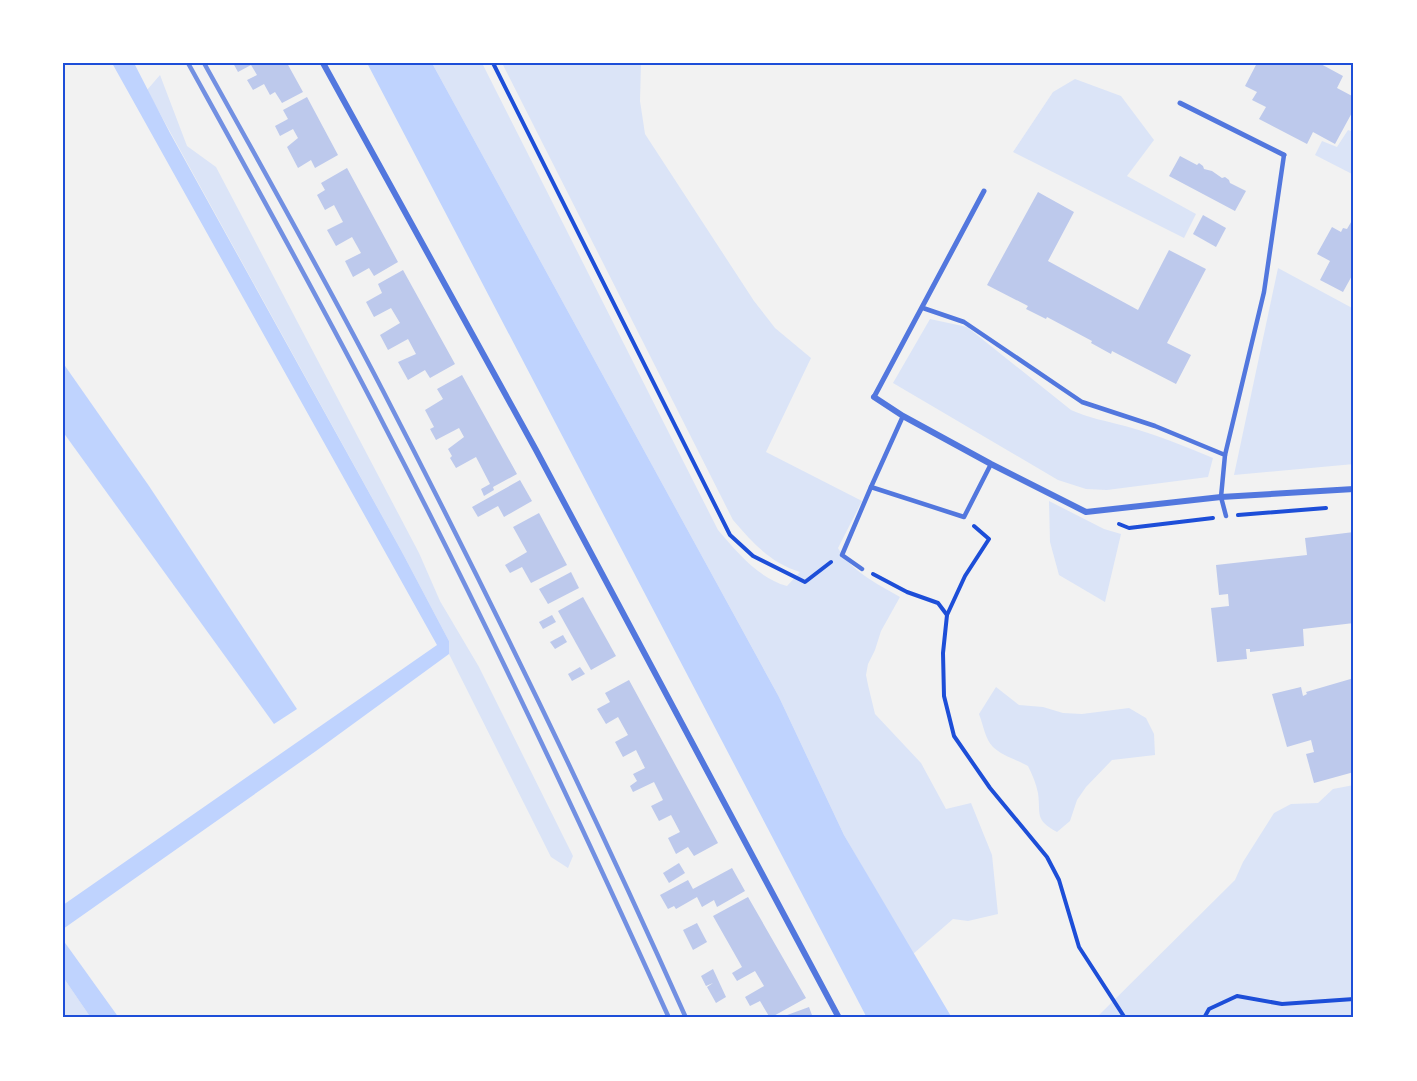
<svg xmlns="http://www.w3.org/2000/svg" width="1417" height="1081" font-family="'Archivo Narrow',sans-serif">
<rect width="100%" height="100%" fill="#f2f2f2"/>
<g fill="#dbe4f7">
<path d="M432,63H482L718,530C737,552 758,578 787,586L800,572C770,563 753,543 733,520L502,63H641L640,101L645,134L754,301L775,328L811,358L766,452L862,501L838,548C851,571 877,584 900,597L881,631L875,650L868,664L866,675L868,685L875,714L921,763L946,809L971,803L992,855L998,914L968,921L953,919L913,954L844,835L779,697Z"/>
<polygon points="160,75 187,146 216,167 419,553 440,601 479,667 573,856 568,868 551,857 449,654 449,641 402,552 147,90"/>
<polygon points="1075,79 1121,96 1154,140 1127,176 1196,214 1184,238 1013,152 1053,92"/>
<polygon points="1348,130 1354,132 1354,175 1315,155 1322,141 1337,147"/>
<polygon points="1278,268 1354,309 1354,464 1234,475"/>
<path d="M930,319L967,327L1071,410C1089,418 1106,421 1125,426C1155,434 1184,446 1213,458L1208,477L1107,490L1086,489L1058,480L893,383Z"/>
<polygon points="1049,501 1104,529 1121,534 1105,602 1059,575 1050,542"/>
<path d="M996,687L1019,705L1043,707L1063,713L1082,714L1129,708L1146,718L1154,734L1155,755L1112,760L1086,787L1077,800L1070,821L1057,832C1034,819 1041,815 1038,793C1036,783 1032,774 1028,766C1017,760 1001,755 993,747C985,739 983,724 979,714Z"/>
<polygon points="1354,785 1354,1018 1096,1018 1235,880 1243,862 1274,813 1291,804 1318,803 1333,789"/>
<polygon points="63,977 91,1018 63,1018"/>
</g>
<g fill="#bfd3fe">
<polygon points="112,63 134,63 170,133 402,552 449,641 449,654 316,751 63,929 63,905 437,645"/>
<polygon points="367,63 432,63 779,697 844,835 952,1018 867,1018"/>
<polygon points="63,363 149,486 297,709 274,724 63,432"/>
<polygon points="63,940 119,1018 91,1018 63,977"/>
</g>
<g fill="#bdc9ec">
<polygon points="233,63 287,63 303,92 282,103 275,92 270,95 264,84 253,90 247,80 257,75 251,65 238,72"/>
<polygon points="1257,63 1319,63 1343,76 1337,88 1354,97 1354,109 1335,144 1313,132 1307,144 1259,119 1266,107 1252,100 1257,92 1245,86"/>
<polygon points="307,97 338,155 315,168 311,160 298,168 287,147 298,138 293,129 280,136 275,126 288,119 283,110"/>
<polygon points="1180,156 1197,165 1199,163 1203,166 1204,169 1212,171 1222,178 1225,177 1229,180 1230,183 1246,191 1235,211 1169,176"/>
<polygon points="347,168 398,262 374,276 369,268 353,277 345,261 361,253 352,237 336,246 327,230 343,222 334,205 325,210 317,195 325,190 321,183"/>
<polygon points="1038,192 1074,212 1048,261 1138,310 1169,250 1206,269 1167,343 1191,355 1176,384 1112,351 1111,354 1091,343 1092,341 1047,317 1046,319 1026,309 1028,306 987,285"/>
<polygon points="1203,215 1226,228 1216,247 1193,234"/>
<polygon points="1354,217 1354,272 1343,292 1320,280 1330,261 1317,254 1332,227 1341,232 1343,228 1347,229"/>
<polygon points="403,270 455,364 430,378 425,370 408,380 398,362 416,354 408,339 388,350 380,335 400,323 391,308 374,317 366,302 382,293 378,284"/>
<polygon points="462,375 517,474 493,487 494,490 484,496 481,489 490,484 476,457 456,468 450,458 452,456 448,449 464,437 459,428 436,440 430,429 434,427 425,410 443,399 437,389"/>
<polygon points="520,480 532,501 504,517 498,506 478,517 472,507"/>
<polygon points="539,513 567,565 531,583 522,567 510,573 505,565 527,552 513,527"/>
<polygon points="1354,532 1354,623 1303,629 1304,646 1250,652 1250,649 1246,649 1247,659 1217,662 1211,608 1229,606 1228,594 1219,595 1216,565 1307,555 1305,538"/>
<polygon points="571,572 579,588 548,604 539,589"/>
<polygon points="583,597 616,656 591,670 558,611"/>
<polygon points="552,615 556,622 543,629 539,622"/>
<polygon points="563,635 567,642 555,649 550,642"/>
<polygon points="580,667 585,674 572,681 568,674"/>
<polygon points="1354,678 1354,772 1314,783 1306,754 1314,752 1311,740 1287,747 1272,694 1301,687 1303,696 1307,694 1306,692"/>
<polygon points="629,680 718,843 694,856 688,847 676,854 668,838 680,832 671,815 659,821 651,806 663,800 654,782 633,792 630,786 637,781 633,774 645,768 636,750 623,757 615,742 628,735 618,717 606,724 597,709 610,702 605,693"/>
<polygon points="679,863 685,873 669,883 663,873"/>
<polygon points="732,868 745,891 717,907 714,900 702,907 697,897 676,909 674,906 668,909 660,895 688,880 693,889"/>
<polygon points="748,897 806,998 770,1018 760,1001 750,1006 745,997 764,986 755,971 737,981 732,973 742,967 713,916"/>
<polygon points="697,923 707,942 693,950 683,930"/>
<polygon points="713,969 726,997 716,1003 707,987 713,983 706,986 701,976"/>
<polygon points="809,1007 813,1018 779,1018"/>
</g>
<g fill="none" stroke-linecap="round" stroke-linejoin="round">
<g stroke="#1d4ed8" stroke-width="4">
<polyline points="493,63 730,535 753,556 805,582 831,562"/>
<polyline points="1238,515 1326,508"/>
<polyline points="1119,524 1129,528 1213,518"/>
<polyline points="974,526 989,539 965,576 947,615 943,653 944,696 954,736 990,788 1047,857 1059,880 1079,947 1125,1018"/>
<polyline points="873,574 907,592 938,603 947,615"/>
<polyline points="1204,1018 1209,1009 1237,996 1282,1004 1354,999"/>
</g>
<g stroke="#5277de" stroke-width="4.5">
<polyline points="923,308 964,322 1082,402 1155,426 1225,455 1221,497 1226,516"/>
<polyline points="1225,455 1264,292 1284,155"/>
<polyline points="871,487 903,416"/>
<polyline points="862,569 842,555 871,487 964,517 991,464"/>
</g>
<g stroke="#5277de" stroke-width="5">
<polyline points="1180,103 1284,155"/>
<polyline points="874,397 984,191"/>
</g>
<g stroke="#5277de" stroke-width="6">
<polyline points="323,63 536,450 839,1018"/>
<polyline points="874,397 903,416 991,464 1086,512 1221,497 1354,489"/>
</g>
<g stroke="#7290e2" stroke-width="4.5">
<path d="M188,63C255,184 322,304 385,427C486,621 579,819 669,1018"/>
<path d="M204,63C264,171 325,279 382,389C489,596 591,805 686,1018"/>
</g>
</g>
<rect width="1417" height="1081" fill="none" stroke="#ffffff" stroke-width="129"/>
<rect x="64" y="64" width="1288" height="952" fill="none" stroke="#1d4ed8" stroke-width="2"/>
</svg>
